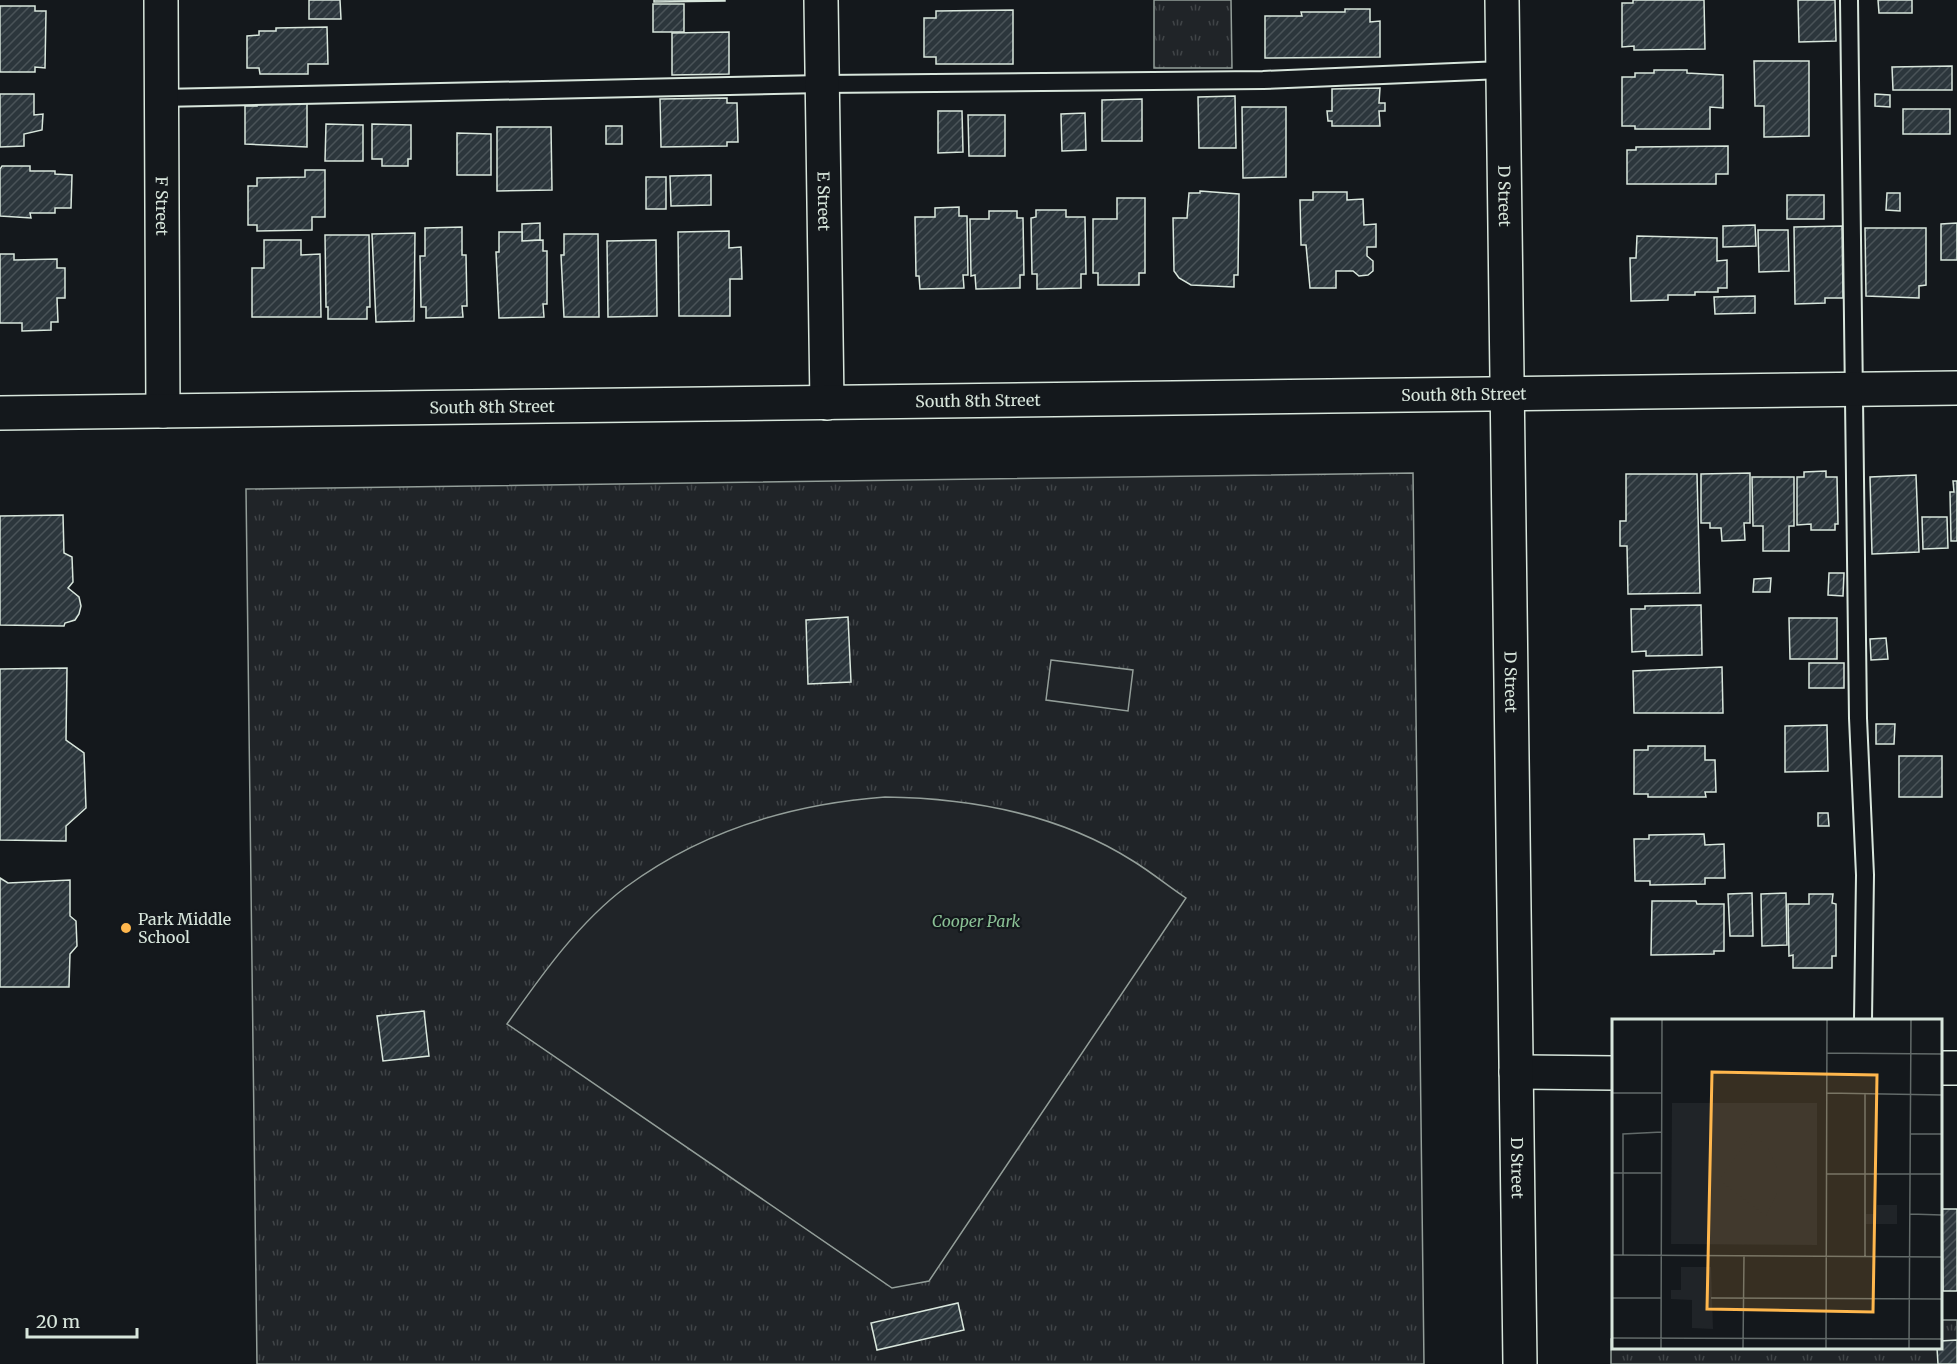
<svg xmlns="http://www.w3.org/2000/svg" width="1957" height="1364" font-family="Merriweather,serif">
<defs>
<pattern id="park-tufts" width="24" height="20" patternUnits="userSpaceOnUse" patternTransform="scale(1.5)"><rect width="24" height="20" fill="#202428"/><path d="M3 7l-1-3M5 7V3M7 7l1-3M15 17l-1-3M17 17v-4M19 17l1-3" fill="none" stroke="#404447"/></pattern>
<pattern id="building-hatch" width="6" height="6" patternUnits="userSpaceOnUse" patternTransform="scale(1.5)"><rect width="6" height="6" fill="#2c363c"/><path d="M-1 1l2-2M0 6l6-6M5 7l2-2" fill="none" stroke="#4a5358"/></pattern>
</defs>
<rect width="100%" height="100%" fill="#14181c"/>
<g fill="url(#park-tufts)" stroke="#939e99" stroke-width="1.5">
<polygon points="1154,0 1231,0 1232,68 1154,68"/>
<polygon points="1413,473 1424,1364 257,1364 246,489"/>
<polygon points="1941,1320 1957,1320 1957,1364 1611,1364 1611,1339 1613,1339 1614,1348 1940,1348"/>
</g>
<g fill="#202428" stroke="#939e99" stroke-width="1.5">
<polygon points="1051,660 1133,670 1128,711 1046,700"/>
<path d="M885,797C971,798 1059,814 1133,861C1151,872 1168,886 1186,898L929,1281L892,1288L507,1024C541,976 578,923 626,887C703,830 791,804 885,797Z"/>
</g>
<g fill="url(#building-hatch)" stroke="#d8e6dc" stroke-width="1.5">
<polygon points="309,0 340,0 341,19 309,19"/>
<polygon points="654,0 725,0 725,1 654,2"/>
<polygon points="1633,0 1704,0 1705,49 1634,50 1634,46 1622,47 1622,3 1633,3"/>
<polygon points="1798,0 1835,0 1836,41 1799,42"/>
<polygon points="1878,0 1912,0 1912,13 1879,13"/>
<rect x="653" y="4" width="31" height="28"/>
<polygon points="0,6 35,6 35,11 46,11 45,68 35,67 35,72 0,72"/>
<polygon points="1345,9 1370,9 1370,22 1380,21 1380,57 1265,58 1265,16 1302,16 1301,12 1345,12"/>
<polygon points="1013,10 1013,64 936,64 936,57 924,57 924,18 936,18 936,11"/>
<polygon points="327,27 328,64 308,64 308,74 260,74 259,68 247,68 247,36 259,35 259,31 276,31 276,28"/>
<polygon points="729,32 729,74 672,75 672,33"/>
<polygon points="1754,61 1809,61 1809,136 1764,137 1764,106 1755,106"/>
<polygon points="1952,66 1952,90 1893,90 1892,67"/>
<polygon points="1654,70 1687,70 1687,73 1723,75 1723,108 1710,107 1710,129 1635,129 1635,126 1622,126 1622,77 1635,77 1635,73 1654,73"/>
<polygon points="1380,88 1379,103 1385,103 1385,111 1379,111 1380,126 1332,126 1332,121 1328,121 1327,111 1332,111 1332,89"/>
<polygon points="0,94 34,94 34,115 43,114 42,130 24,134 24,146 0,147"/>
<polygon points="1875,94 1890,95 1890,107 1875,106"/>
<polygon points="1235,96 1236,148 1199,148 1198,97"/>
<polygon points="727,98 727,103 737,103 738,142 727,142 727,146 661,147 660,99"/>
<polygon points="1142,99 1142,141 1102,141 1102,100"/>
<polygon points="257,102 307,103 307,147 245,144 245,106 257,106"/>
<polygon points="1242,107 1286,107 1286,177 1243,178"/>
<rect x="1903" y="109" width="47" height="25"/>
<polygon points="938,111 962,111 963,152 938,153"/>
<polygon points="1085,113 1086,150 1062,151 1061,114"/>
<polygon points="968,115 1005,115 1005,156 969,156"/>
<polygon points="326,124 363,125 363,161 325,161"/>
<polygon points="372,124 411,125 411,159 408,159 408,166 382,166 382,159 372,159"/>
<rect x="606" y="126" width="16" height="18"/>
<polygon points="497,127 551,127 552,190 497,191"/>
<polygon points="457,133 491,134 491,175 457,175"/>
<polygon points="1728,146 1728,174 1716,174 1716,184 1627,184 1627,150 1636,150 1636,147"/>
<polygon points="2,166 30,166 30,171 55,171 55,174 72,175 71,208 55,208 55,213 30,213 31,218 0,216 0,169"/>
<polygon points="305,170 325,170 325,217 312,217 312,230 257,231 257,225 248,225 248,186 257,186 257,178 305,177"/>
<polygon points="711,175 711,205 671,206 670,176"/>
<rect x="646" y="177" width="20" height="32"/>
<polygon points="1200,191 1239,194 1238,275 1234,275 1234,287 1191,285 1179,278 1174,271 1173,218 1187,218 1189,193 1200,193"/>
<polygon points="1313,192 1347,192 1347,200 1363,199 1364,225 1376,224 1376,247 1367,247 1367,256 1373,261 1373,271 1368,275 1359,276 1353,271 1336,271 1336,288 1310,288 1306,245 1301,245 1300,200 1313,200"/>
<polygon points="1887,193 1900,193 1900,211 1886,210"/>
<rect x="1787" y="195" width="37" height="24"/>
<polygon points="1117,198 1145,198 1145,273 1139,273 1139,285 1098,285 1098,273 1093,273 1093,219 1117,219"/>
<polygon points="959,207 959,216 967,216 968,275 963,275 964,288 920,289 919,276 916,276 915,217 935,217 935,208"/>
<polygon points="1036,210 1066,210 1066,217 1085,217 1086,274 1081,274 1081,288 1037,289 1037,274 1032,274 1031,218 1036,217"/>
<polygon points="989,211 1017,211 1017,218 1023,218 1024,275 1020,275 1020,288 976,289 975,275 971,276 970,219 989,219"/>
<polygon points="540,223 540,240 522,241 522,224"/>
<polygon points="1957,223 1957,260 1941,260 1941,224"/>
<polygon points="1755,225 1756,246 1723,247 1723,226"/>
<polygon points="1842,226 1843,298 1825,298 1825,303 1795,304 1794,227"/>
<polygon points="462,227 462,255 466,255 467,306 462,306 463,317 426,318 426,307 421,307 420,256 425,256 425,228"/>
<polygon points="1865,228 1926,228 1926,285 1919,286 1919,298 1866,296"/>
<polygon points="1758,230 1788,230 1789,271 1759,272"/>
<polygon points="729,231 729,248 741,247 742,279 730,279 730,316 679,316 678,232"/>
<polygon points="499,232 522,232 522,241 543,240 543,251 547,251 547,304 543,304 544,317 499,318 496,252 499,252"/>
<polygon points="415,233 414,321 376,322 372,234"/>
<polygon points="564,234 598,234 599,317 564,317 561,255 564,255"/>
<polygon points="325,235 369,235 370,307 367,307 367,319 328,319 328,307 326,307"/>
<polygon points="1637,236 1717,238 1717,261 1727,260 1727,288 1718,288 1718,292 1695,292 1695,295 1668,295 1668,300 1631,301 1630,258 1636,258"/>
<polygon points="264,240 301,240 301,255 320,254 321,317 252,317 252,268 264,268"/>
<polygon points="656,240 657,316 608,317 607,241"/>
<polygon points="0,254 14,254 14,260 57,259 57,268 65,268 65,298 57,298 58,322 51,322 51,330 22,331 22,323 0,323"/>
<polygon points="1755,296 1755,313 1715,314 1714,297"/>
<polygon points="1826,471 1826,477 1837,477 1838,524 1835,524 1835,530 1811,530 1811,524 1797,525 1797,477 1804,477 1804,472"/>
<polygon points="1750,473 1750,523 1744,523 1745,540 1722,541 1721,528 1710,528 1710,523 1701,523 1701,474"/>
<polygon points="1626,474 1697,474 1700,593 1628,594 1627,546 1620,546 1620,521 1626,521"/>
<polygon points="1916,475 1919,552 1872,554 1870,477"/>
<polygon points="1752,477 1794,477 1794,526 1789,526 1789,551 1763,551 1763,526 1753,526"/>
<polygon points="1953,481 1957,481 1957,541 1951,541 1950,492 1954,492"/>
<polygon points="63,515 64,553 72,557 73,582 68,588 79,597 81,606 79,614 75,620 65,623 64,626 0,625 0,516"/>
<polygon points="1922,517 1947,517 1948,548 1923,549"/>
<polygon points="1829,573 1844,573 1843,596 1828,595"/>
<polygon points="1771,578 1770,592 1753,592 1754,579"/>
<polygon points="1701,605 1702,655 1646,656 1646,651 1632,652 1631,609 1645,609 1645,606"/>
<polygon points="848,617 851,682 808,684 806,620"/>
<polygon points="1789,618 1837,618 1837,659 1790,659"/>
<polygon points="1886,638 1888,659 1871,660 1870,639"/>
<rect x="1809" y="663" width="35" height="25"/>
<polygon points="1722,667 1723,713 1634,713 1633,671"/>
<polygon points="67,668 66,740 84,753 86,808 66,826 66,841 0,840 0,669"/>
<polygon points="1876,724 1895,724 1894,744 1876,744"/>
<polygon points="1827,725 1828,771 1785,772 1785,726"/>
<polygon points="1648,746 1705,746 1705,760 1715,760 1716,792 1705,792 1706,797 1648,797 1648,794 1634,794 1634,750 1648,750"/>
<rect x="1899" y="756" width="43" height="41"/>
<polygon points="1818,813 1828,813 1829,826 1818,826"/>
<polygon points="1704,834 1705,845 1724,844 1725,878 1705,878 1705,884 1650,885 1650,881 1635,881 1634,839 1649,839 1649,835"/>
<polygon points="0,878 8,883 70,880 70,916 76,921 77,946 70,954 69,987 0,987"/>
<polygon points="1752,893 1753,936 1730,936 1728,894"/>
<polygon points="1786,893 1787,945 1762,946 1761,894"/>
<polygon points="1809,894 1833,894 1832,903 1836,904 1836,956 1832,956 1832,968 1793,968 1793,955 1789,956 1788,904 1809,904"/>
<polygon points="1652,901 1696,901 1697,904 1724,904 1724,951 1714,951 1714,954 1651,955"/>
<polygon points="424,1011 429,1056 383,1061 377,1016"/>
<polygon points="1942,1209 1957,1209 1957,1291 1943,1291"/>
<polygon points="958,1303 964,1330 877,1350 871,1323"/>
<polygon points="1957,1340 1957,1364 1938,1364 1937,1348 1940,1348 1940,1341"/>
</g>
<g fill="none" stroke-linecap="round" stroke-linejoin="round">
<g stroke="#d8e6dc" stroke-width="20">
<g id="lane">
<polyline points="1849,0 1858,718 1865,875 1863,1020"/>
<polyline points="160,98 822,84 1263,80 1502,70"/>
</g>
</g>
<g stroke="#d8e6dc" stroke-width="36">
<g id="street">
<path id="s1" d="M161,0L163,411"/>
<path id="s2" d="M821,0L827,403"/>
<path id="s3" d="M0,413L1957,388"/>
<polyline points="1940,1068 1957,1068"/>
<polyline points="1516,1072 1614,1073"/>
</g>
</g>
<g stroke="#d8e6dc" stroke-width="36">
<g id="secondary">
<path id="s4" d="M1502,0L1520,1364"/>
</g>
</g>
<use href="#lane" stroke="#14181c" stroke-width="16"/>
<use href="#street" stroke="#14181c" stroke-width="33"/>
<use href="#secondary" stroke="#14181c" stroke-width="33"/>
</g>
<circle fill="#ffb74d" stroke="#14181c" stroke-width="2" cx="126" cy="928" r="6"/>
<g text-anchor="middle" stroke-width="4.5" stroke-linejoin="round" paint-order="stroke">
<g font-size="16" fill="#d8e6dc" stroke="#14181c">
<text dy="6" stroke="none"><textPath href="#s4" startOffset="196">D Street</textPath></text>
<text dy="6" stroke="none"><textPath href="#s2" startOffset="201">E Street</textPath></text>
<text dy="6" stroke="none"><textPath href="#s1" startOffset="206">F Street</textPath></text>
<text dy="6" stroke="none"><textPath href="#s3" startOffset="1464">South 8th Street</textPath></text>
<text dy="6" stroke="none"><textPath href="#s3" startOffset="978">South 8th Street</textPath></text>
<text dy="6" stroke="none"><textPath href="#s3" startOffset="492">South 8th Street</textPath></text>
<text dy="6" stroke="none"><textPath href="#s4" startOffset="682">D Street</textPath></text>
<text dy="6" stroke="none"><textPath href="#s4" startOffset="1168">D Street</textPath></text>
</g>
<g font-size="16" fill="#d8e6dc" stroke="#14181c" text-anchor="start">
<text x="138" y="925">Park Middle<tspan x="138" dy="18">School</tspan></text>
</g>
<g font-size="16" font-style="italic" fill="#8ac095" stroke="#14181c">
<text x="976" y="927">Cooper Park</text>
</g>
</g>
<g transform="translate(1612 1019)">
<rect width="330" height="330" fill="#14181c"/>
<path d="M60,84H205V226L59,225ZM265,186H285V205H254V195H264ZM69,248H99L101,310L80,309V281L59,280V271H69Z" fill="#202428"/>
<path d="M140,115L156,129L165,149V174L154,197L107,161ZM64,138H90V151H76V162H64Z" fill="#202428"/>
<path fill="none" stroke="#626a69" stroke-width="1.5" d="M215,34L330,35M0,74H50M215,74L330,76M253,75V238M298,115H330M0,154H50M214,155H330M298,195L330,196M0,236L330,238M11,236V115L50,113M0,279H49M99,279L330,280M0,319L330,320M49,330L50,0M131,330L132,237M214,330L215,0M297,330L299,0"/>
<path fill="#ffb74d" fill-opacity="0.15" stroke="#ffb74d" stroke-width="3" d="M100,53L265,56L261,293L95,290Z"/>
<rect width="330" height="330" fill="none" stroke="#d8e6dc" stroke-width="3"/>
</g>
<path d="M27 1328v9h110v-9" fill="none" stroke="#d8e6dc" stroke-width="3"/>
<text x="36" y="1328" font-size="18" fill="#d8e6dc" stroke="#14181c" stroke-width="4.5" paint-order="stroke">20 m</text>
</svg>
